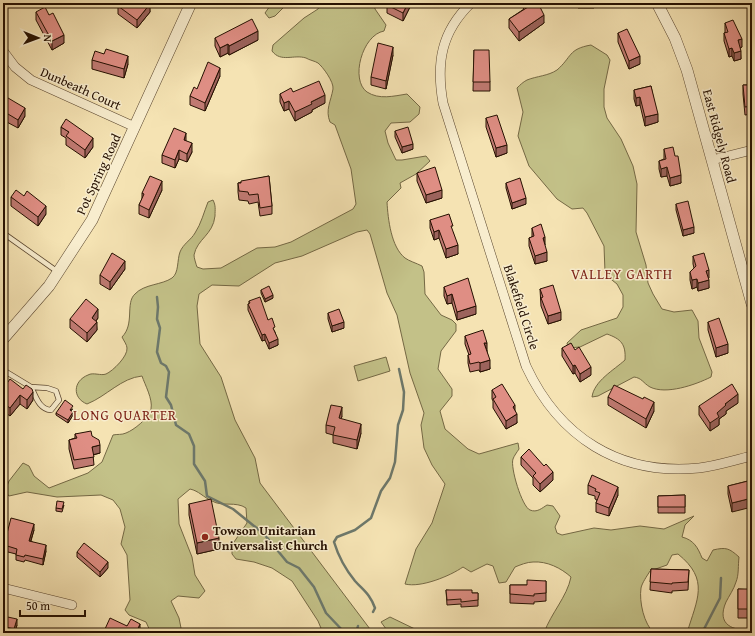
<svg xmlns="http://www.w3.org/2000/svg" width="755" height="636" font-family="'Gentium Book Plus',serif">
<rect width="100%" height="100%" fill="#f5e3b3"/>
<filter id="stains"><feTurbulence type="fractalNoise" baseFrequency=".005" numOctaves="4"/><feColorMatrix values="0 0 0 0 .2 0 0 0 0 .09 0 0 0 0 .02 0 0 0 .5 -.17"/></filter>
<radialGradient id="worn" r=".72"><stop offset=".6" stop-color="#630" stop-opacity="0"/><stop offset="1" stop-color="#630" stop-opacity=".3"/></radialGradient>
<g fill="#c3c188" stroke="#746844">
<polygon points="272,3 288,3 275,16 269,18 265,13"/>
<path d="M321,3H374L375,9L386,25L384,31C362,35 350,80 367,92C379,100 394,96 407,94L420,107L419,114L410,122L391,123L385,131L388,143L396,160H402L426,156L430,161L416,174L400,183L401,188L387,202C388,219 391,247 405,258C409,261 416,263 422,266L424,272L425,294L441,315L452,320L456,324V331L441,351L438,369L452,389V396L440,411L445,429L468,449L479,454L518,443L519,449C517,452 514,456 513,459C510,467 522,507 530,510C537,513 542,508 547,505L553,506L560,516L555,527L557,533L562,535L594,528L611,530L640,526L664,529L694,516L685,525L682,537C694,540 698,548 702,558L707,561L713,550C726,547 729,548 739,557C738,565 739,575 736,582C734,589 729,596 726,602C716,625 733,631 752,630V633H687C697,599 710,580 678,554L672,555L667,565L650,571C647,576 642,583 641,588C639,602 644,624 654,633H544C551,613 567,597 571,577C561,568 547,561 533,562C527,562 520,565 515,567L506,582L499,583L493,566L487,564L471,572L463,567C450,576 421,588 405,584L416,549L432,523L445,484L432,465L424,448L421,425L424,413L410,373L397,315L387,293L370,234L367,230L357,232L302,256L275,263L239,286L212,285L199,294L197,306L200,344L221,377L235,420L255,458L260,483L373,633H323L318,621L292,581L272,568L254,562L236,559L232,554V545L247,523L246,508C236,501 222,507 212,501C203,497 199,491 190,489L178,499L179,524L192,557L195,575L205,591L199,598L178,596L171,601L179,618L182,633H151L146,622L129,615L125,610L130,600L127,555L121,544L125,527L120,509L113,500L101,495L57,497L27,492L9,496L5,491L9,481L23,463L29,466L34,476L49,488L88,473L102,462L113,435C117,434 122,435 126,433C134,430 149,418 151,409C153,399 145,385 142,376C121,378 107,396 87,404C72,398 73,381 88,375C93,372 101,376 106,374C113,371 128,356 127,348C127,345 124,341 122,337C135,324 125,303 135,294C144,284 162,285 172,278C179,273 177,260 180,252C183,244 191,240 195,233C201,224 204,212 208,202L213,200C216,206 215,209 215,216C213,235 197,239 194,255C194,258 196,264 197,267L203,269L221,268L257,248L275,247L291,242L353,209L356,204L351,169L335,125L330,122C325,110 331,101 333,89C334,82 323,67 318,63C315,61 309,60 306,58C294,54 281,63 272,51L273,45L304,18L318,9Z"/>
<path d="M591,45L607,55L610,60L604,89V107L607,118L621,139L633,166L637,184L636,232L646,265L648,283L653,294L662,309L674,312L692,310L698,321L699,338L712,372L711,377C695,385 666,395 650,387C643,383 642,378 634,377L598,396L592,397C594,381 614,370 625,360C626,344 621,339 607,334L580,347L568,348L567,343L581,330L617,318L623,307V295L617,284L608,277L605,272L604,246L587,213L583,208L572,209L557,199L529,166L518,136L523,112L517,88C520,85 523,82 527,80C537,76 548,76 557,70C572,57 568,49 591,45Z"/>
<polygon points="386,357 390,371 358,381 354,366"/>
<polygon points="390,617 419,631 440,633 389,633 381,622"/>
</g>
<g fill="none" stroke-linecap="round" stroke-linejoin="round">
<g stroke="#6d786b" stroke-width="2.5">
<polyline points="157,297 158,307 157,319 160,328 157,352 161,363 166,366 169,372 166,397 171,405 176,425 189,434 194,446 194,464 205,481 207,496 233,509 264,534 287,562 299,568 314,587 326,613 345,633"/>
<path d="M373,612L375,608C370,594 364,591 355,581C346,570 338,555 334,542L337,537L355,530L371,518L381,491L390,478L395,462L398,425L403,410L404,392L399,369"/>
<polyline points="356,633 358,626"/>
<polyline points="702,633 720,598 721,578"/>
</g>
<g stroke="#59452e" stroke-width="6">
<g id="service">
<polyline points="3,233 58,272"/>
<path d="M3,370L31,387L47,388L56,391L59,400L51,410C39,409 36,397 31,387"/>
</g>
</g>
<g stroke="#59452e" stroke-width="10">
<g id="minor">
<path d="M471,3C441,32 436,63 443,103L526,366C559,437 619,476 699,468C717,466 734,460 752,456"/>
<polyline points="3,51 15,67 31,80 135,127"/>
<polyline points="712,160 752,150"/>
<polyline points="3,588 72,605"/>
</g>
</g>
<g stroke="#59452e" stroke-width="12">
<g id="tertiary">
<polyline points="657,3 675,38 687,70 752,304"/>
<polyline points="3,339 49,286 92,220 191,3"/>
</g>
</g>
<use href="#service" stroke="#f8edce" stroke-width="4.5"/>
<use href="#minor" stroke="#f8edce" stroke-width="9"/>
<use href="#tertiary" stroke="#f8edce" stroke-width="11"/>
</g>
<g fill="#c07a72" stroke="#251001">
<polygon points="114,3 149,3 150,12 137,28 118,14 118,6"/>
<polygon points="250,3 260,3 256,7"/>
<polygon points="387,3 412,3 403,21 387,13"/>
<polygon points="415,3 422,3 420,6"/>
<polygon points="522,3 538,3 544,23 519,41 509,28 509,19 524,9 522,7"/>
<polygon points="578,3 606,3 606,6 594,5 594,8 578,8"/>
<polygon points="36,12 49,15 64,43 52,50 36,20"/>
<polygon points="725,23 742,47 740,48 741,59 734,61 732,56 729,57 724,41 724,33 725,33"/>
<polygon points="618,33 640,64 629,69 618,42"/>
<polygon points="215,38 258,40 229,55 228,53 220,57 215,46"/>
<polygon points="474,50 490,82 490,91 473,91"/>
<polygon points="104,54 128,64 124,78 92,69 92,60"/>
<polygon points="393,55 386,89 371,85 371,77"/>
<polygon points="220,76 205,111 190,105 190,96"/>
<polygon points="743,85 752,85 752,114 745,115 743,94"/>
<polygon points="651,86 658,122 645,126 640,105 636,106 634,99 634,90"/>
<polygon points="293,92 325,103 312,110 312,112 295,121 289,109 284,111 280,102 280,94"/>
<polygon points="3,95 25,116 18,128 3,120"/>
<polygon points="486,118 507,153 496,157 486,127"/>
<polygon points="61,127 93,147 85,158 66,145 66,138 61,135"/>
<polygon points="395,131 413,149 402,153 395,137"/>
<polygon points="186,141 192,152 187,162 179,159 175,168 162,163 162,155"/>
<polygon points="664,149 675,156 681,183 670,186 667,176 661,177 659,169 659,161 664,159"/>
<polygon points="417,173 442,198 426,203 417,181"/>
<polygon points="269,176 272,206 272,214 260,216 258,202 249,204 248,201 239,200 238,192 238,183"/>
<polygon points="506,183 526,204 512,209 506,188"/>
<polygon points="162,190 149,218 139,214 139,205 142,199 142,193"/>
<polygon points="11,197 46,214 38,226 11,206"/>
<polygon points="676,204 694,233 683,236 676,210"/>
<polygon points="430,220 453,232 458,254 446,258 439,238 434,240 430,228"/>
<polygon points="532,228 547,261 535,264 529,246 529,238 532,237"/>
<polygon points="693,256 709,278 708,279 709,288 698,291 697,287 692,289 690,280 690,272 694,268 693,264"/>
<polygon points="125,269 110,290 100,284 100,275"/>
<polygon points="444,287 476,314 457,320 452,303 447,304 444,296"/>
<polygon points="540,289 561,320 548,324 541,306"/>
<polygon points="261,290 273,298 265,302 261,293"/>
<polygon points="249,301 268,320 275,332 278,345 269,349 265,340 262,341 248,310 248,304 249,304"/>
<polygon points="328,313 344,328 332,332 328,319"/>
<polygon points="98,318 96,321 97,330 87,342 70,328 70,319"/>
<polygon points="708,322 728,353 716,357 708,330"/>
<polygon points="465,336 487,351 490,369 480,372 479,370 470,372 468,363 468,355 469,355 465,344"/>
<polygon points="562,348 591,375 580,382 575,373 573,374 562,356"/>
<polygon points="3,389 33,400 27,409 20,404 10,416 3,411"/>
<polygon points="492,390 515,411 517,423 506,429 493,408 493,401 492,399"/>
<polygon points="608,397 654,411 646,428 608,405"/>
<polygon points="738,403 726,411 726,414 719,419 719,425 710,431 699,415 699,406"/>
<polygon points="73,409 71,411 73,415 68,423 56,415 56,413"/>
<polygon points="342,416 341,419 361,433 357,449 333,443 333,435 326,433 326,425"/>
<polygon points="75,434 92,436 100,453 93,455 94,465 74,469 69,449 69,440 75,438"/>
<polygon points="521,457 553,480 540,492 533,485 533,478 521,465"/>
<polygon points="752,480 732,512 728,494 728,486"/>
<polygon points="588,485 618,495 609,516 596,512 596,503 597,500 595,499 595,496 588,494"/>
<polygon points="685,495 685,513 658,513 658,496"/>
<polygon points="189,504 219,549 197,554 189,515"/>
<polygon points="64,505 62,512 56,511 56,508"/>
<polygon points="34,530 31,541 46,551 43,565 25,560 24,562 16,560 16,554 4,551 4,545"/>
<polygon points="77,552 108,568 100,577 77,557"/>
<polygon points="651,569 689,570 688,590 672,591 672,593 650,590"/>
<polygon points="546,581 546,601 534,602 534,604 510,603 510,585 527,585"/>
<polygon points="738,589 752,590 752,613 749,613 749,618 738,618"/>
<polygon points="446,590 472,593 478,593 478,606 461,607 461,604 447,605"/>
<polygon points="3,616 17,625 15,633 3,633"/>
<polygon points="127,626 140,630 139,633 105,633 105,629"/>
</g>
<g fill="#9c635c" stroke="#251001">
<polygon points="256,3 260,3 256,7"/>
<polygon points="408,3 412,3 403,21 403,13"/>
<polygon points="709,3 714,3 709,6"/>
<polygon points="150,4 150,12 137,28 137,20"/>
<polygon points="544,15 544,23 519,41 519,32"/>
<polygon points="258,31 258,40 229,55 229,46"/>
<polygon points="64,35 64,43 52,50 52,41"/>
<polygon points="742,39 742,47 738,49 738,40"/>
<polygon points="228,44 228,53 220,57 220,48"/>
<polygon points="393,47 393,55 386,89 386,81"/>
<polygon points="732,48 732,56 729,57 729,49"/>
<polygon points="741,51 741,59 734,61 734,53"/>
<polygon points="128,56 128,64 124,78 124,69"/>
<polygon points="640,56 640,64 629,69 629,61"/>
<polygon points="220,68 220,76 205,111 205,103"/>
<polygon points="325,95 325,103 312,110 312,112 295,121 295,112 311,102"/>
<polygon points="640,97 640,105 636,106 636,98"/>
<polygon points="289,101 289,109 284,111 284,103"/>
<polygon points="25,108 25,116 18,128 18,120"/>
<polygon points="658,114 658,122 645,126 645,117"/>
<polygon points="186,133 186,142 184,140"/>
<polygon points="93,138 93,147 85,158 85,150"/>
<polygon points="192,143 192,152 187,162 187,154"/>
<polygon points="413,144 413,149 402,153 402,147"/>
<polygon points="507,145 507,153 496,157 496,148"/>
<polygon points="179,150 179,159 175,168 175,160"/>
<polygon points="667,167 667,176 661,177 661,169"/>
<polygon points="681,175 681,183 670,186 670,178"/>
<polygon points="162,181 162,190 149,218 149,210"/>
<polygon points="442,190 442,198 426,203 426,195"/>
<polygon points="526,198 526,204 512,209 512,203"/>
<polygon points="46,206 46,214 38,226 38,217"/>
<polygon points="694,227 694,233 683,236 683,230"/>
<polygon points="439,230 439,238 434,240 434,232"/>
<polygon points="545,237 545,245 543,238"/>
<polygon points="458,245 458,254 446,258 446,249"/>
<polygon points="547,252 547,261 535,264 535,256"/>
<polygon points="125,261 125,269 110,290 110,282"/>
<polygon points="4,266 4,274 3,276 3,268"/>
<polygon points="709,270 709,278 706,279 706,271"/>
<polygon points="697,279 697,287 692,289 692,280"/>
<polygon points="709,280 709,288 698,291 698,283"/>
<polygon points="452,294 452,303 447,304 447,296"/>
<polygon points="273,295 273,298 265,302 265,299"/>
<polygon points="476,306 476,314 457,320 457,312"/>
<polygon points="98,309 98,318 92,326 92,318"/>
<polygon points="561,312 561,320 548,324 548,316"/>
<polygon points="97,322 97,330 87,342 87,333"/>
<polygon points="344,322 344,328 332,332 332,326"/>
<polygon points="265,334 265,340 262,341 262,335"/>
<polygon points="278,339 278,345 269,349 269,343"/>
<polygon points="484,343 487,343 487,351"/>
<polygon points="728,344 728,353 716,357 716,348"/>
<polygon points="490,360 490,369 480,372 480,363"/>
<polygon points="575,365 575,373 573,374 573,366"/>
<polygon points="591,367 591,375 580,382 580,374"/>
<polygon points="33,392 33,400 27,409 27,400"/>
<polygon points="738,394 738,403 726,411 726,414 719,419 719,425 710,431 710,423 717,413 725,404"/>
<polygon points="20,395 20,404 10,416 10,408"/>
<polygon points="654,402 654,411 646,428 646,419"/>
<polygon points="515,405 515,413 513,407"/>
<polygon points="342,407 342,416 339,427 339,418"/>
<polygon points="73,412 73,415 68,423 68,420"/>
<polygon points="517,414 517,423 506,429 506,421"/>
<polygon points="361,424 361,433 357,449 357,440"/>
<polygon points="100,445 100,453 92,455 92,447"/>
<polygon points="553,472 553,480 540,492 540,484"/>
<polygon points="618,487 618,495 609,516 609,508"/>
<polygon points="752,498 752,507 732,512 732,503"/>
<polygon points="34,524 34,530 29,546 29,541"/>
<polygon points="219,538 219,549 197,554 197,543"/>
<polygon points="46,545 46,551 43,565 43,559"/>
<polygon points="108,562 108,568 100,577 100,572"/>
<polygon points="17,619 17,625 14,633 14,629"/>
<polygon points="140,624 140,630 139,633 136,633"/>
</g>
<g fill="#df8e84" stroke="#251001">
<polygon points="120,3 149,3 150,4 137,20 118,6"/>
<polygon points="387,3 408,3 403,13 387,5"/>
<polygon points="525,3 538,3 544,15 519,32 509,19 528,7"/>
<polygon points="45,7 49,15 53,13 64,35 52,41 36,12"/>
<polygon points="252,19 258,31 229,46 228,44 220,48 215,38"/>
<polygon points="733,20 742,39 738,40 741,51 734,53 732,48 729,49 724,33 728,32 725,23"/>
<polygon points="627,29 640,56 629,61 618,33"/>
<polygon points="378,43 393,47 386,81 371,77"/>
<polygon points="106,49 128,56 124,69 92,60 95,51 104,54"/>
<polygon points="474,50 489,50 490,82 473,82"/>
<polygon points="208,62 220,68 205,103 190,96 194,87 197,89"/>
<polygon points="319,81 325,95 311,102 312,104 295,112 289,101 284,103 280,94 291,88 293,92"/>
<polygon points="743,85 752,85 752,106 745,107"/>
<polygon points="651,86 658,114 645,117 640,97 636,98 634,90"/>
<polygon points="3,95 25,108 18,120 3,111"/>
<polygon points="497,115 507,145 496,148 486,118"/>
<polygon points="66,119 93,138 85,150 66,136 69,132 61,127"/>
<polygon points="408,127 413,144 402,147 395,131"/>
<polygon points="174,128 186,133 184,140 192,143 187,154 179,150 175,160 162,155"/>
<polygon points="673,147 675,156 678,156 681,175 670,178 667,167 661,169 659,161 666,159 664,149"/>
<polygon points="435,167 442,190 426,195 417,173"/>
<polygon points="150,176 162,181 149,210 139,205 144,194 142,193"/>
<polygon points="269,176 272,206 260,208 258,194 249,195 248,192 239,191 238,183 241,183 241,181"/>
<polygon points="520,178 526,198 512,203 506,183"/>
<polygon points="16,190 24,196 27,191 46,206 38,217 11,197"/>
<polygon points="688,201 694,227 683,230 676,204"/>
<polygon points="449,214 453,226 451,226 458,245 446,249 439,230 434,232 430,220"/>
<polygon points="541,224 545,237 543,238 547,252 535,256 529,238 534,236 532,228"/>
<polygon points="112,253 125,261 110,282 100,275"/>
<polygon points="704,253 709,270 706,271 709,280 698,283 697,279 692,280 690,272 696,266 693,256"/>
<polygon points="468,278 476,306 457,312 452,294 447,296 444,287"/>
<polygon points="553,285 561,312 548,316 541,298 543,297 540,289"/>
<polygon points="269,286 273,295 265,299 261,290"/>
<polygon points="260,297 268,320 272,318 275,327 273,328 278,339 269,343 265,334 262,335 248,304 250,303 249,301"/>
<polygon points="86,299 98,309 92,318 97,322 87,333 70,319"/>
<polygon points="339,309 344,322 332,326 328,313"/>
<polygon points="719,318 728,344 716,348 708,322"/>
<polygon points="483,330 487,343 484,343 490,360 480,363 479,362 470,364 468,355 471,354 465,336"/>
<polygon points="571,343 575,350 579,347 591,367 580,374 575,365 573,366 562,348"/>
<polygon points="10,379 23,389 26,385 32,389 33,392 27,400 20,395 10,408 3,403 3,389"/>
<polygon points="502,384 515,405 513,407 517,414 506,421 493,399 496,397 492,390"/>
<polygon points="732,384 738,394 725,404 726,405 717,413 719,417 710,423 699,406"/>
<polygon points="614,385 643,399 644,397 654,402 646,419 608,397"/>
<polygon points="65,400 73,406 70,410 73,412 68,420 56,413"/>
<polygon points="331,405 342,407 339,418 361,424 357,440 333,435 335,427 326,425"/>
<polygon points="91,431 92,436 99,440 100,445 92,447 94,457 74,460 69,440 77,438 75,434"/>
<polygon points="529,449 544,466 546,464 553,472 540,484 533,476 536,473 521,457"/>
<polygon points="592,475 618,487 609,508 596,503 600,493 595,491 596,489 588,485"/>
<polygon points="752,480 752,498 732,503 728,486"/>
<polygon points="685,495 685,507 658,507 658,496"/>
<polygon points="211,499 219,538 197,543 189,504"/>
<polygon points="57,501 64,502 62,509 56,508"/>
<polygon points="11,518 34,524 29,541 46,545 43,559 25,555 24,557 16,555 17,549 4,545"/>
<polygon points="84,543 108,562 100,572 77,552"/>
<polygon points="651,569 689,570 688,582 672,583 672,584 650,582"/>
<polygon points="527,580 546,581 546,593 534,594 534,596 510,594 510,585 527,585"/>
<polygon points="738,589 749,589 749,590 752,590 752,605 749,605 749,609 738,609"/>
<polygon points="446,590 472,590 472,593 478,593 478,600 461,602 461,599 447,600"/>
<polygon points="3,616 17,619 14,629 6,627 5,633 3,632"/>
<polygon points="110,618 127,626 131,619 140,624 136,633 112,633 105,629"/>
</g>
<circle fill="#8f2418" stroke="#f8edce" stroke-width="1.5" cx="205" cy="537" r="4"/>
<g text-anchor="middle" stroke-width="3" stroke-linejoin="round" paint-order="stroke">
<g font-size="13" fill="#251001" stroke="#f8edce">
<text transform="translate(81 88) rotate(24)" y="5">Dunbeath Court</text>
<text transform="translate(720 136) rotate(75)" y="5">East Ridgely Road</text>
<text transform="translate(98 174) rotate(-65)" y="5">Pot Spring Road</text>
<text transform="translate(522 307) rotate(72)" y="5">Blakefield Circle</text>
</g>
<g font-size="13" font-weight="bold" fill="#251001" stroke="#f8edce" text-anchor="start">
<text x="213" y="535">Towson Unitarian<tspan x="213" dy="15">Universalist Church</tspan></text>
</g>
<g font-size="14" letter-spacing="1" fill="#7a1f14" stroke="#f8edce">
<text x="622" y="279">VALLEY GARTH</text>
<text x="125" y="420">LONG QUARTER</text>
</g>
</g>
<rect width="755" height="636" fill="none" stroke="#f5e3b3" stroke-width="16"/>
<rect x="4" y="4" width="747" height="628" fill="none" stroke="#251001" stroke-width="2"/>
<rect x="8" y="8" width="739" height="620" fill="none" stroke="#251001"/>
<g transform="translate(38 38) rotate(91)" stroke="#f8edce" stroke-width="3" paint-order="stroke">
<path d="M0-3L7 15L0 10L-7 15Z" fill="#251001"/>
<text y="-6" font-size="11" font-weight="bold" text-anchor="middle" fill="#251001">N</text>
</g>
<path d="M20 610v6h65v-6" fill="none" stroke="#251001" stroke-width="2"/>
<text x="26" y="610" font-size="12" fill="#251001" stroke="#f8edce" stroke-width="3" paint-order="stroke">50 m</text>
<rect width="100%" height="100%" filter="url(#stains)"/>
<rect width="100%" height="100%" fill="url(#worn)"/>
</svg>
